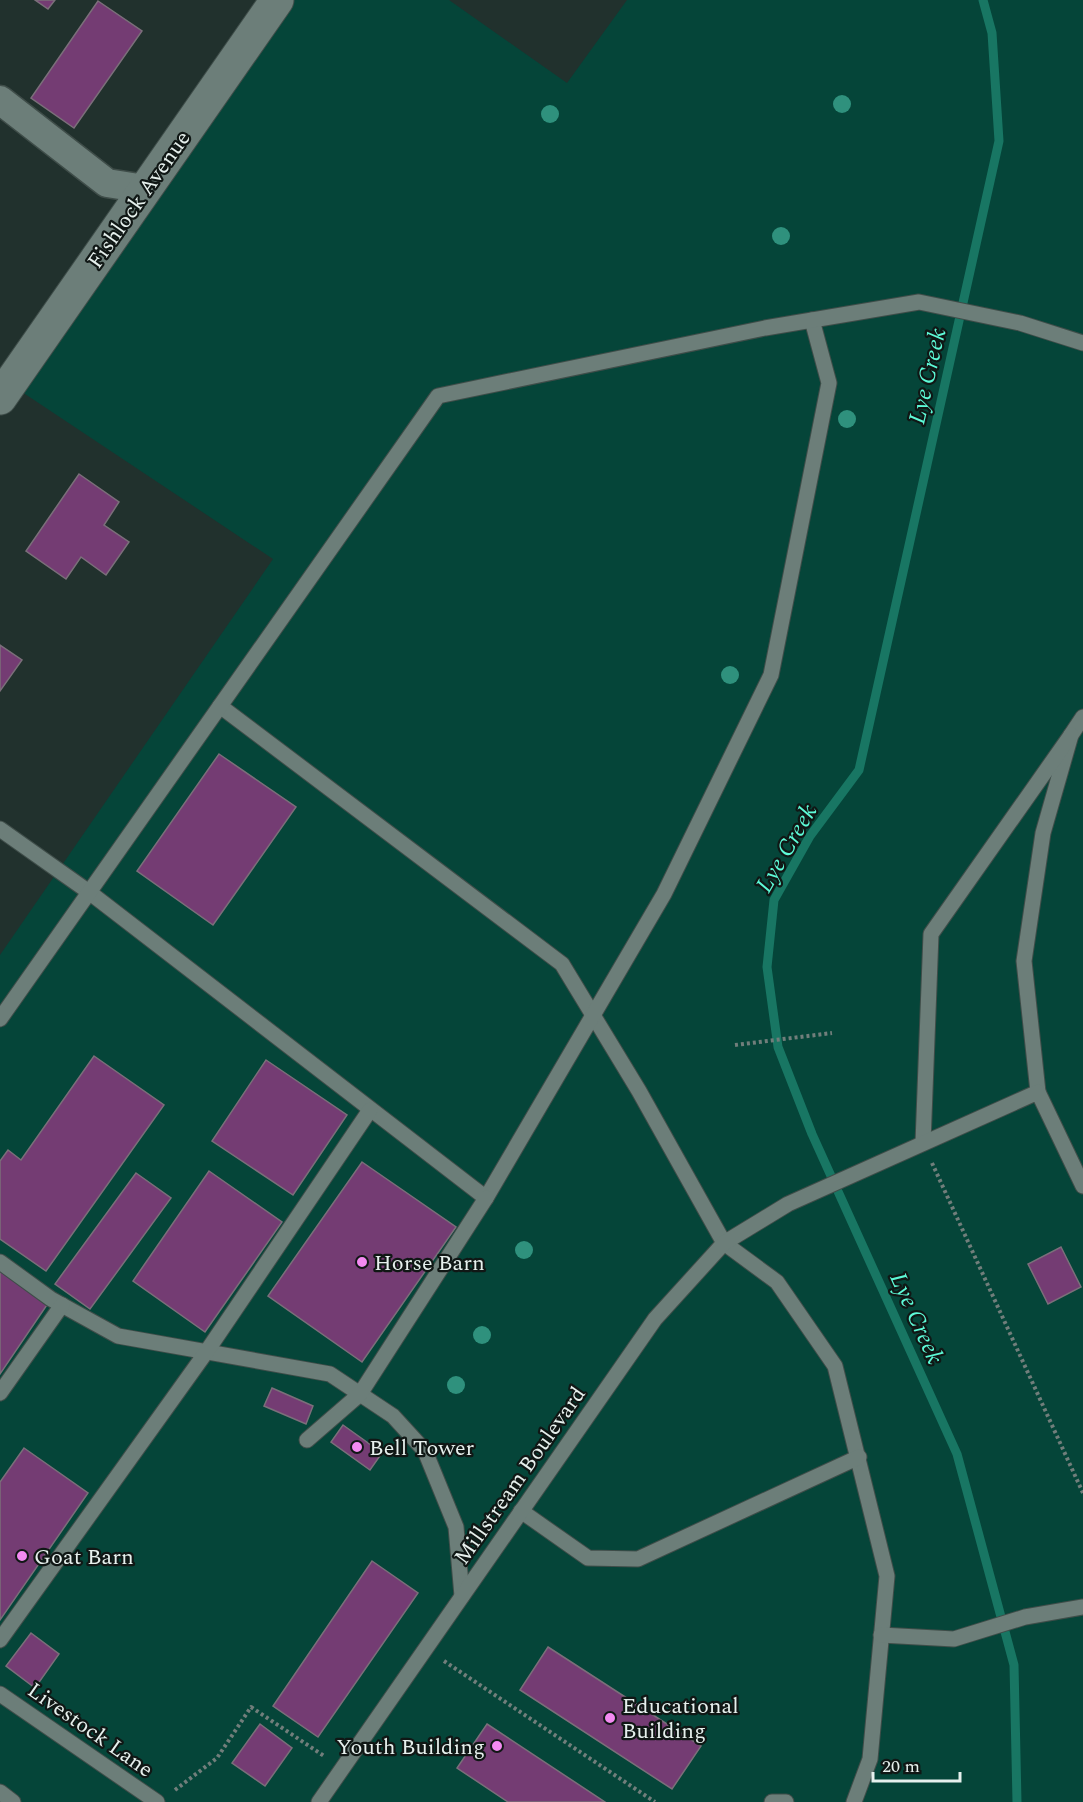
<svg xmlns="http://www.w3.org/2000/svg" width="1083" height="1802" font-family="Spectral,serif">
<rect width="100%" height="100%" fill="#21312d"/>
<polygon fill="#054539" points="280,0 449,0 567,83 627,0 1083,0 1083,1802 0,1802 0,955 273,559 10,384"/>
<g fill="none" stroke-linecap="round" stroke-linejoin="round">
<polyline stroke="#187663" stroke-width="9" points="983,0 992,33 999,141 859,770 810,836 774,900 767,967 778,1047 812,1134 957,1454 1014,1665 1017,1802"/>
</g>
<g fill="#743c73" stroke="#7b6f7a" stroke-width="1.5">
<polygon points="35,0 55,0 48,9"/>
<polygon points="98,1 142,31 74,128 31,98"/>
<polygon points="79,474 119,502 104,525 129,542 106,575 81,557 66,579 26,551"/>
<polygon points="0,645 22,660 0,691"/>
<polygon points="219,754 296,807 213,925 137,871"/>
<polygon points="94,1056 164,1105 46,1271 0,1239 0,1161 8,1150 21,1160"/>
<polygon points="266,1060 347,1115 293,1195 212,1141"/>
<polygon points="362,1162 456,1227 362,1362 268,1296"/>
<polygon points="209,1171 282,1222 205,1332 133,1281"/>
<polygon points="136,1173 171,1198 90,1309 55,1284"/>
<polygon points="1061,1247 1081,1287 1048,1304 1028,1264"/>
<polygon points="0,1265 51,1299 0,1374"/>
<polygon points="272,1388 313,1406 306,1424 264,1406"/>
<polygon points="343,1425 382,1453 370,1470 331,1442"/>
<polygon points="24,1448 88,1493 0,1620 0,1482"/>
<polygon points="372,1561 418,1593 318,1737 273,1706"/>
<polygon points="31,1633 59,1654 35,1688 6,1666"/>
<polygon points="548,1647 701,1746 672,1789 520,1690"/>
<polygon points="260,1724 292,1748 265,1786 232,1763"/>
<polygon points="487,1724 605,1802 508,1802 457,1768"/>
</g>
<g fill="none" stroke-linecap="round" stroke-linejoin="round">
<g stroke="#3f4d49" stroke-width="17">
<g id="lane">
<polyline points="220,706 562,964 639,1091 724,1243 777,1282 835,1366 887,1576 870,1759 854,1802"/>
<polyline points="0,829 89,892 486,1198 664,894 771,675 829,383 812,320"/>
<polyline points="0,1019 438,396 765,328 919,302 1020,323 1083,343"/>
<polyline points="1038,1092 1024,961 1043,833 1071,735 1083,717"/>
<polyline points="923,1143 931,934 1071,735"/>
<polyline points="0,1262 51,1299 118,1336 330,1374 393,1416 425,1451 456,1527 462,1596"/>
<polyline points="0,1393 62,1305"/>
<polyline points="307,1440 360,1394 486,1198"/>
<polyline points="521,1511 588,1558 638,1559 859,1457"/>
<polyline points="881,1635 954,1639 1025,1617 1083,1607"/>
<polyline points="0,1640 207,1351 370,1110"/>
<polyline points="0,1694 157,1802"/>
<polyline points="0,1792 13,1802"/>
<polyline points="319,1802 655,1319 724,1243 788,1204 1038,1092 1083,1186"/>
<polyline points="772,1802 786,1802"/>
</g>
</g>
<g stroke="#3f4d49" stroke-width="31">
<polyline id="street" points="0,100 107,183 145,189"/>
</g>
<g stroke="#3f4d49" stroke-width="35">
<polyline id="secondary" points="0,398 277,0"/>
</g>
<g stroke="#717e7b" stroke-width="4" stroke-dasharray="3 3" stroke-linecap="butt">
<polyline points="735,1045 832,1033"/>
<polyline points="932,1163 1083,1493"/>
<polyline points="444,1661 655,1802"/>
<polyline points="175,1790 217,1758 251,1707 324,1756"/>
</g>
<use href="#lane" stroke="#6c7e79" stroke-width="15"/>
<use href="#street" stroke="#6c7e79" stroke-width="28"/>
<use href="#secondary" stroke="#6c7e79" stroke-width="33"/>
</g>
<g fill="#2f917d">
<circle cx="842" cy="104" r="9"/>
<circle cx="550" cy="114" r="9"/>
<circle cx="781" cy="236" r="9"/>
<circle cx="847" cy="419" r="9"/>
<circle cx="730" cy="675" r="9"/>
<circle cx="524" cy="1250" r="9"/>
<circle cx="482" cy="1335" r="9"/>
<circle cx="456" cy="1385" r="9"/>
</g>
<g fill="#f38af1" stroke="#101715" stroke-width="2">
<circle cx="362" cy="1262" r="6"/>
<circle cx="357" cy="1447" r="6"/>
<circle cx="22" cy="1556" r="6"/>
<circle cx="610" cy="1718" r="6"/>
<circle cx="497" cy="1746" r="6"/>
</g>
<g text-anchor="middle" stroke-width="4.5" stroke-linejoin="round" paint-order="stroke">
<g font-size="22" fill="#e6f0ed" stroke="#101715">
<text transform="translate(138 199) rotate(-55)" y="8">Fishlock Avenue</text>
<text transform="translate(519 1475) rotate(-55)" y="8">Millstream Boulevard</text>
<text transform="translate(91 1729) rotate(35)" y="8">Livestock Lane</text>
</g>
<g font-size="22" fill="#e6f0ed" stroke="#101715" text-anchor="start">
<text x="374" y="1270">Horse Barn</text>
<text x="369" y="1455">Bell Tower</text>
<text x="34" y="1564">Goat Barn</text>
<text x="622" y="1713">Educational<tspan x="622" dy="25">Building</tspan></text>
<text x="485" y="1754" text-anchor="end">Youth Building</text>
</g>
<g font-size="24" font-style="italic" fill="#5dfad7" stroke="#101715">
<text transform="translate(927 376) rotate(-77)" y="8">Lye Creek</text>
<text transform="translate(786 848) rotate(-60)" y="8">Lye Creek</text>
<text transform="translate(917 1318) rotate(66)" y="8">Lye Creek</text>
</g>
</g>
<path d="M873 1772v9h87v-9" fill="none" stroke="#e6f0ed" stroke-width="3"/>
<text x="882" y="1772" font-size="18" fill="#e6f0ed" stroke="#101715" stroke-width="4.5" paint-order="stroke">20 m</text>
</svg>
